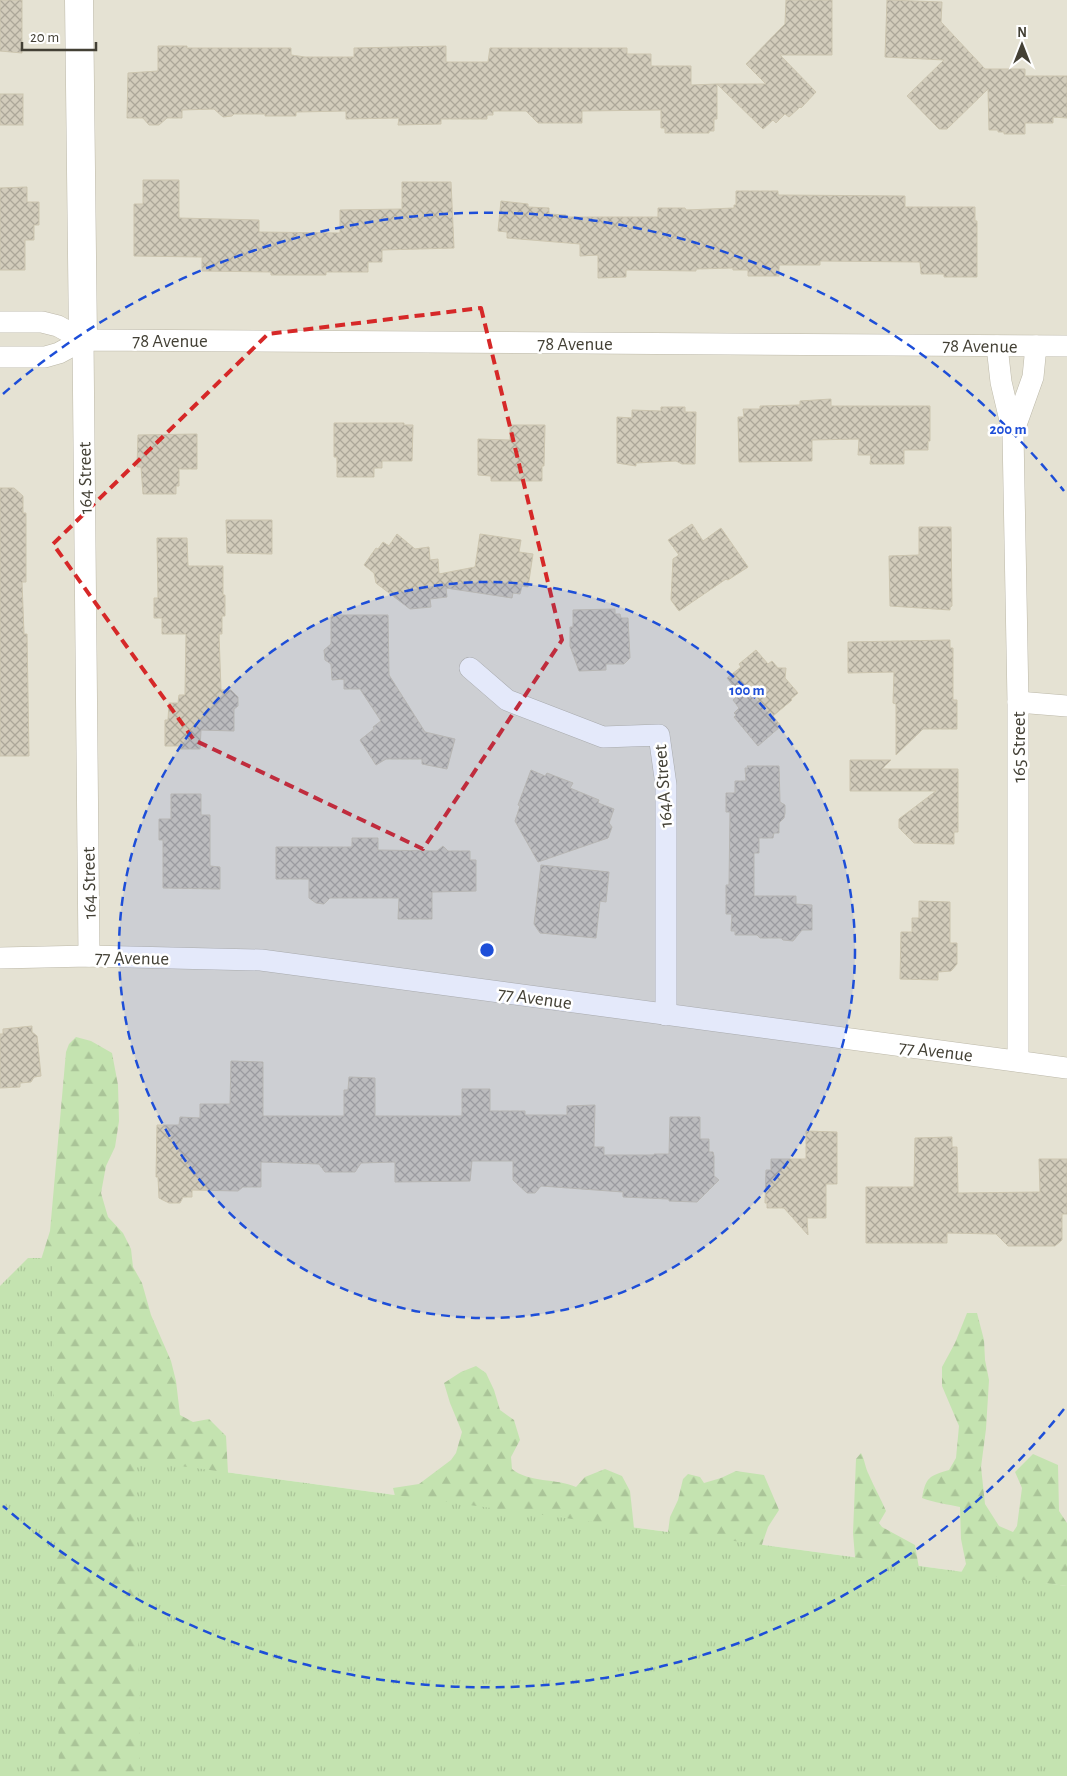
<svg xmlns="http://www.w3.org/2000/svg" width="1067" height="1776" font-family="'Alegreya Sans',sans-serif">
<defs>
<pattern id="forest-firs" width="22" height="20" patternUnits="userSpaceOnUse" patternTransform="scale(1.25)"><rect width="22" height="20" fill="#c4e3b0"/><path d="M5 1l3.5 6h-7zM16 11l3.5 6h-7z" fill="#aac498"/></pattern>
<pattern id="park-tufts" width="24" height="20" patternUnits="userSpaceOnUse" patternTransform="scale(1.25)"><rect width="24" height="20" fill="#c4e3b0"/><path d="M3 7l-1-3M5 7V3M7 7l1-3M15 17l-1-3M17 17v-4M19 17l1-3" fill="none" stroke="#aac498"/></pattern>
<pattern id="building-cross-hatch" width="8" height="8" patternUnits="userSpaceOnUse" patternTransform="scale(1.25)"><rect width="8" height="8" fill="#d2ccbb"/><path d="M0 0l8 8M0 8l8-8" fill="none" stroke="#aca799"/></pattern>
</defs>
<rect width="100%" height="100%" fill="#f1efe5"/>
<polygon fill="#e5e2d3" points="0,0 1067,0 1067,1586 136,1460 0,1301"/>
<g fill="url(#forest-firs)">
<polygon points="76,1037 91,1041 112,1053 118,1085 119,1121 115,1147 106,1166 101,1193 108,1217 123,1233 131,1249 133,1267 142,1283 151,1315 171,1361 176,1381 180,1415 193,1422 209,1419 226,1436 228,1473 250,1476 140,1747 140,1776 44,1776 0,1301 40,1263 50,1231 66,1052 69,1044"/>
<path d="M967,1313H977L984,1340L985,1360L989,1380L986,1429L981,1467L985,1504L999,1526L1013,1532L1017,1526L1022,1488L1015,1472L1033,1454L1058,1465L1059,1511L1067,1523V1586L1041,1583L857,1581L853,1533L856,1459L861,1453C865,1460 865,1468 869,1475C874,1487 881,1499 886,1511L879,1523L882,1527L915,1545L920,1574L958,1578L966,1564L961,1539L960,1507C947,1504 935,1503 922,1498C926,1477 929,1476 949,1470L956,1458L959,1426L942,1386V1367L955,1343Z"/>
<path d="M476,1366L486,1373L494,1390L500,1410L514,1420L520,1440L511,1457L512,1469C529,1483 556,1478 576,1487L585,1477L605,1469L622,1476L630,1491L634,1528L415,1504L395,1496L393,1488L419,1484L451,1460L456,1453L462,1432L450,1403L444,1383L461,1372Z"/>
<polygon points="736,1471 764,1475 779,1510 768,1527 755,1565 666,1547 670,1517 678,1500 683,1479 688,1474 700,1477 704,1483 721,1478"/>
</g>
<g fill="url(#park-tufts)">
<polygon points="28,1258 52,1258 59,1776 0,1776 0,1286"/>
<polygon points="136,1460 1067,1586 1067,1776 140,1776"/>
</g>
<g fill="url(#building-cross-hatch)" stroke="#ccc5af">
<polygon points="0,0 22,0 22,53 0,51"/>
<polygon points="786,0 832,0 832,55 780,55 816,92 801,108 800,107 789,117 785,114 776,123 773,120 763,129 717,84 766,84 746,64 785,24"/>
<polygon points="887,0 942,2 941,22 985,69 1025,69 1025,76 1067,76 1067,118 1053,117 1053,123 1025,123 1025,134 1004,134 1004,132 998,132 998,130 989,130 988,89 947,129 939,129 907,96 944,60 885,57"/>
<polygon points="158,46 187,46 187,48 291,48 291,55 305,57 354,57 354,48 446,46 446,62 488,62 490,48 627,48 627,54 651,54 651,66 691,66 691,85 717,84 717,119 714,119 714,131 709,131 709,133 665,133 665,128 661,128 661,110 582,111 582,123 538,123 526,111 493,111 493,115 487,115 487,119 441,119 441,124 398,125 399,118 346,119 346,111 296,112 296,116 265,116 265,114 234,114 232,116 223,117 214,109 182,110 182,118 167,118 159,125 149,125 143,118 127,118 128,73 158,71"/>
<rect x="0" y="94" width="23" height="31"/>
<polygon points="143,180 179,180 179,218 259,220 259,232 340,233 340,210 402,209 402,182 451,182 454,248 382,250 382,262 368,262 368,272 326,272 326,275 271,275 271,272 202,271 202,257 134,256 134,204 143,204"/>
<polygon points="27,187 27,202 39,202 39,225 34,225 34,240 25,240 25,270 0,270 0,188"/>
<polygon points="736,191 778,191 778,195 905,196 905,207 975,207 975,221 977,221 977,277 944,277 944,274 921,274 920,262 820,261 820,265 779,265 779,276 748,276 748,270 733,270 733,268 696,269 696,271 626,270 626,277 598,278 598,255 580,256 580,244 507,238 507,232 498,231 501,201 528,204 528,207 549,208 549,214 566,215 566,217 658,217 658,208 685,208 686,210 734,208 734,205 736,205"/>
<polygon points="831,399 831,406 930,406 930,441 928,441 928,450 904,450 904,464 870,464 871,455 858,455 859,439 812,440 812,461 739,462 738,417 744,417 743,409 760,409 760,406 800,405 800,401"/>
<polygon points="661,407 685,407 685,412 696,412 695,464 682,464 676,461 636,463 636,466 617,463 617,417 632,418 632,410 661,411"/>
<polygon points="334,423 404,423 404,425 413,425 412,461 382,461 382,468 374,468 374,477 337,477 337,457 334,457"/>
<polygon points="510,425 545,425 544,466 542,466 542,481 491,481 491,476 478,475 478,439 510,440"/>
<polygon points="197,434 197,469 179,469 179,486 176,486 176,494 143,494 141,467 137,467 138,435"/>
<polygon points="0,488 14,488 23,496 23,513 26,513 26,582 22,582 24,634 27,634 29,756 0,756"/>
<polygon points="226,520 272,520 272,554 227,553"/>
<polygon points="692,524 703,541 721,528 748,567 728,580 726,579 679,611 671,600 673,559 679,555 668,540"/>
<polygon points="919,527 951,527 952,606 950,607 950,610 890,606 889,556 919,555"/>
<polygon points="397,534 415,549 429,547 430,560 438,559 439,574 475,567 480,534 521,540 519,552 533,554 528,587 522,586 520,594 513,593 512,598 446,588 447,597 430,599 431,607 410,609 376,583 374,573 364,565 376,548 378,549 383,542 389,546"/>
<polygon points="157,538 187,538 188,566 223,566 223,595 225,595 225,616 222,616 222,634 219,634 221,690 231,690 238,697 238,706 234,709 234,731 201,730 200,749 179,749 179,746 165,746 165,720 168,720 169,703 178,703 179,695 185,695 186,634 162,634 162,618 154,618 154,598 158,598"/>
<polygon points="615,609 615,614 620,614 621,618 628,618 630,658 624,664 606,664 606,670 579,671 570,646 570,627 573,627 573,610"/>
<polygon points="331,615 388,615 389,675 425,732 455,739 447,769 422,764 422,759 386,759 376,765 360,740 374,729 373,727 381,721 360,689 344,689 344,679 332,680 331,664 325,660 324,650 331,644"/>
<polygon points="950,640 950,648 953,648 953,700 957,700 957,729 923,729 896,755 896,704 893,703 894,672 848,673 848,642"/>
<polygon points="756,650 768,664 772,661 778,668 786,668 785,678 798,693 791,699 792,700 773,716 781,726 758,746 734,717 736,715 734,713 739,708 733,700 740,694 727,678 741,667 739,664"/>
<polygon points="850,760 891,760 882,769 958,769 958,832 954,832 954,844 914,843 899,828 899,819 936,791 850,791"/>
<polygon points="747,766 779,766 780,802 785,805 785,813 784,818 779,823 779,833 774,833 773,838 759,838 759,853 754,853 754,896 796,896 796,904 812,905 812,930 802,930 793,941 783,940 781,938 760,938 757,935 735,935 735,931 731,931 732,914 726,914 726,885 729,885 730,812 726,812 726,793 735,793 735,781 746,781 745,768 748,768"/>
<polygon points="531,770 545,776 547,773 573,783 570,788 599,800 598,803 614,809 609,823 612,827 608,838 538,862 515,821 520,806 518,805"/>
<polygon points="171,794 201,794 201,815 210,815 210,866 220,867 220,889 163,888 163,840 159,840 159,819 171,819"/>
<polygon points="352,838 378,838 378,850 437,851 443,846 448,851 470,851 470,860 476,860 476,891 432,892 432,919 398,919 399,898 330,898 324,904 316,903 309,898 309,879 276,879 276,847 352,847"/>
<polygon points="541,865 609,872 606,902 600,901 596,938 540,933 534,924"/>
<polygon points="919,901 950,902 950,943 957,943 957,964 951,971 938,972 938,980 900,979 901,932 912,932 912,918 919,918"/>
<polygon points="32,1026 32,1032 37,1036 41,1076 34,1077 31,1082 20,1083 20,1087 0,1088 0,1034 3,1034 3,1029"/>
<polygon points="231,1061 263,1062 263,1116 344,1116 344,1090 348,1090 349,1077 375,1078 375,1116 462,1116 462,1089 490,1089 490,1111 525,1111 525,1115 567,1115 567,1106 595,1105 594,1147 604,1147 604,1155 654,1155 654,1154 669,1154 670,1117 700,1117 700,1139 709,1139 709,1152 713,1152 714,1156 714,1176 719,1180 697,1202 669,1201 669,1199 623,1197 623,1192 541,1186 535,1193 527,1193 513,1180 513,1161 472,1161 470,1181 395,1182 395,1162 361,1163 355,1172 325,1172 319,1164 261,1162 261,1187 243,1187 238,1191 192,1190 192,1197 183,1197 180,1203 169,1203 159,1198 158,1177 156,1177 157,1125 179,1125 180,1117 200,1118 200,1104 230,1104"/>
<polygon points="806,1131 837,1132 837,1184 826,1184 826,1218 807,1218 808,1235 784,1208 767,1208 767,1203 765,1203 766,1170 771,1170 771,1159 806,1159"/>
<polygon points="952,1137 952,1147 957,1147 958,1193 1040,1192 1039,1159 1067,1159 1067,1214 1062,1214 1062,1240 1055,1246 1008,1246 996,1234 947,1233 947,1243 866,1243 866,1187 914,1187 915,1138"/>
</g>
<g fill="none" stroke-linecap="round" stroke-linejoin="round">
<g stroke="#bcb8a8" stroke-width="22">
<g id="minor">
<polyline points="0,322 42,322 58,326 83,340"/>
<polyline points="83,340 89,956"/>
<polyline points="997,346 1001,382 1013,433 1018,702 1018,1061"/>
<polyline points="0,357 45,357 59,353 83,340 1067,346"/>
<polyline points="1013,433 1033,377 1036,346"/>
<polyline points="470,668 507,700 603,737 659,735 666,785 666,1015"/>
<polyline points="1018,702 1067,706"/>
<polyline points="0,958 89,956 261,960 1067,1068"/>
</g>
</g>
<g stroke="#bcb8a8" stroke-width="29">
<polyline id="tertiary" points="79,0 83,340"/>
</g>
<use href="#minor" stroke="#fff" stroke-width="21"/>
<use href="#tertiary" stroke="#fff" stroke-width="28"/>
</g>
<path fill="none" stroke="#d62828" stroke-width="4" stroke-dasharray="10 6" stroke-linejoin="round" d="M481,308L562,640L423,849L194,740L53,544L268,334Z"/>
<circle cx="487" cy="950" r="368" fill="#1d4ed8" fill-opacity=".12"/>
<g fill="none" stroke="#1d4ed8" stroke-width="2.5" stroke-dasharray="9 6">
<circle cx="487" cy="950" r="368"/>
<path d="M1064 1409A737 737 0 0 1 3 1506M3 394A737 737 0 0 1 1064 491"/>
</g>
<g text-anchor="middle" stroke-width="5" stroke-linejoin="round" paint-order="stroke">
<g font-size="19" fill="#434035" stroke="#fff">
<text x="170" y="347">78 Avenue</text>
<text x="575" y="350">78 Avenue</text>
<text transform="translate(980 345) rotate(1)" y="7">78 Avenue</text>
<text transform="translate(84 478) rotate(-91)" y="7">164 Street</text>
<text transform="translate(1018 747) rotate(-90)" y="7">165 Street</text>
<text transform="translate(662 786) rotate(-94)" y="7">164A Street</text>
<text transform="translate(88 883) rotate(-91)" y="7">164 Street</text>
<text transform="translate(132 957) rotate(1)" y="7">77 Avenue</text>
<text transform="translate(535 997) rotate(8)" y="7">77 Avenue</text>
<text transform="translate(936 1050) rotate(7)" y="7">77 Avenue</text>
</g>
</g>
<circle cx="487" cy="950" r="8" fill="#1d4ed8" stroke="#fff" stroke-width="2.5"/>
<g font-size="15" text-anchor="middle" font-weight="bold" fill="#1d4ed8" stroke="#fff" stroke-width="5" stroke-linejoin="round" paint-order="stroke">
<text x="1008" y="434">200 m</text>
<text x="747" y="695">100 m</text>
</g>
<g transform="translate(1022 45)" stroke="#ffffff" stroke-width="4" paint-order="stroke">
<path d="M0-4L9 19L0 12L-9 19Z" fill="#434035"/>
<text y="-8" font-size="14" font-weight="bold" text-anchor="middle" fill="#434035">N</text>
</g>
<path d="M22 42v8h74v-8" fill="none" stroke="#434035" stroke-width="2.5"/>
<text x="30" y="42" font-size="15" fill="#434035" stroke="#ffffff" stroke-width="4" paint-order="stroke">20 m</text>
</svg>
